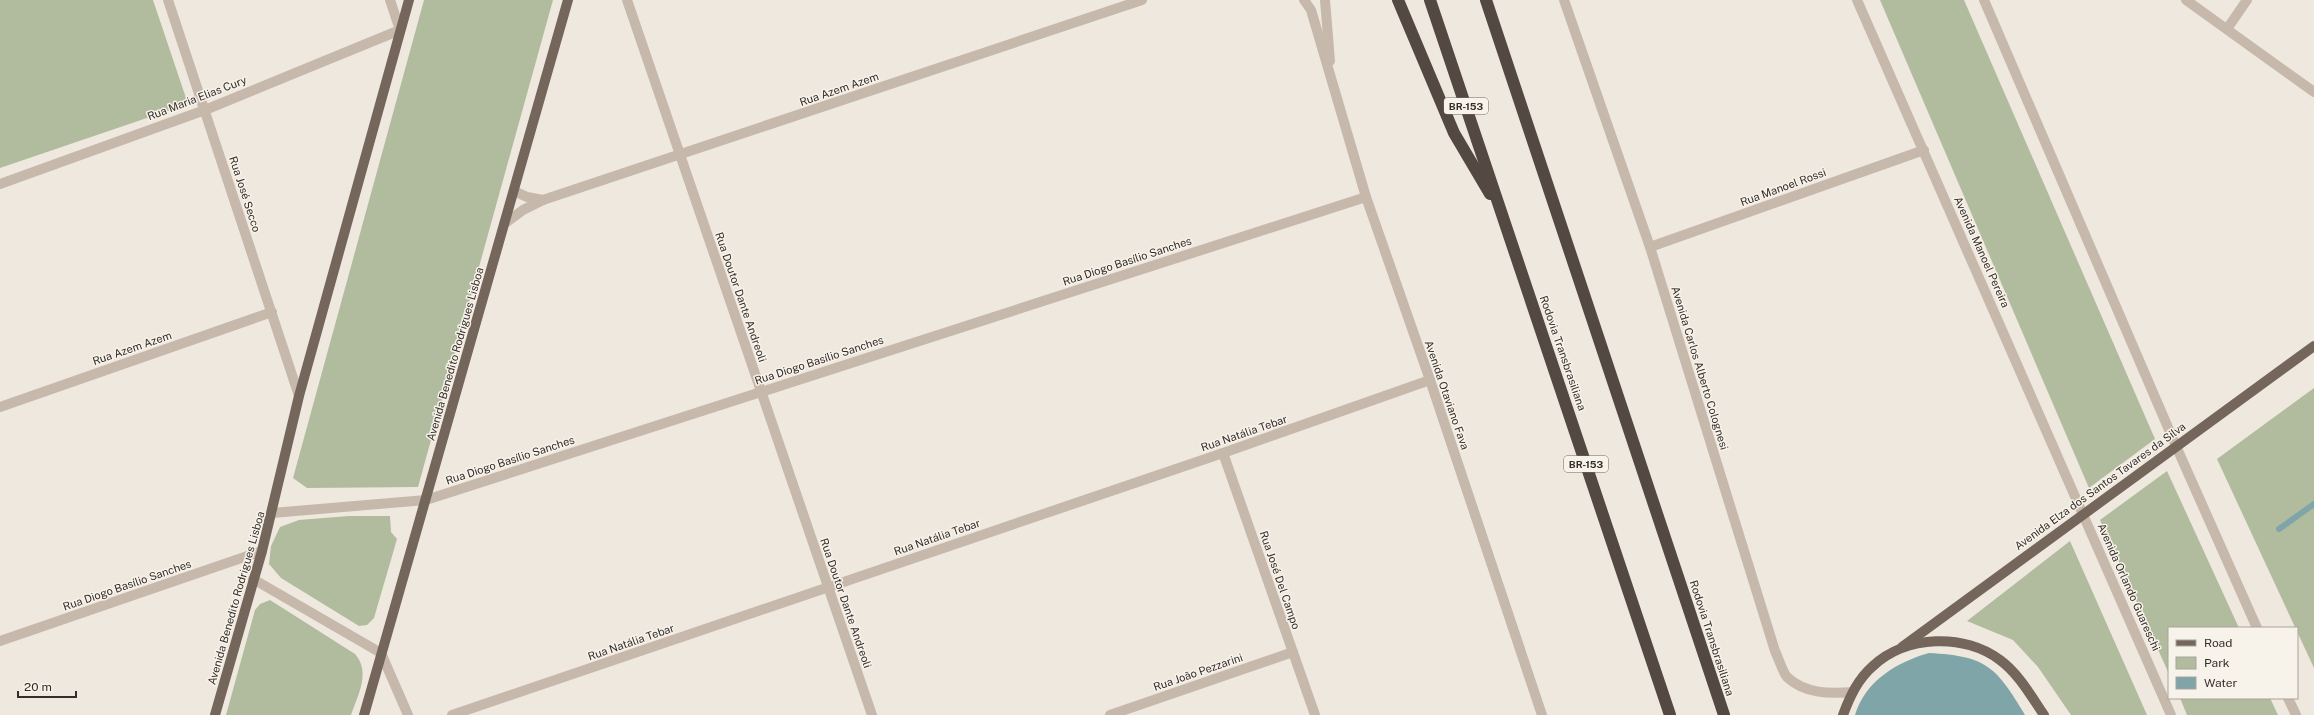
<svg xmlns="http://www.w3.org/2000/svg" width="2314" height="715" font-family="'Public Sans',sans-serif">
<rect width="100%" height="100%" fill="#efe8de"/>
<g fill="#b1bc9f">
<polygon points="0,0 153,0 188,104 0,168"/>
<polygon points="424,0 553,0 418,487 307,488 293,478"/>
<polygon points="1880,0 1964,0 2155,439 2089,488"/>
<polygon points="2314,388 2314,668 2217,459"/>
<polygon points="2167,471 2239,628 2169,628 2169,674 2100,520"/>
<polygon points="349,516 390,516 391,532 397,539 374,618 367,625 359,626 281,578 269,564 271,546 280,527 299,520"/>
<polygon points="2070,541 2147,715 2071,715 2038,667 2013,640 1967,621"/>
<path d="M270,600L355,654C371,672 358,695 351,715H226L255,610L260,604Z"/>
<polygon points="2180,698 2270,698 2278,715 2187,715"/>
</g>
<path fill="#80a5a9" d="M1929,653C1987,656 1996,667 2025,715H1855C1865,681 1897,662 1929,653Z"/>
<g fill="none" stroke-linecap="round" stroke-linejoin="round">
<polyline stroke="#80a5a9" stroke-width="6" points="2279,529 2314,504"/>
<g stroke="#c6b9ab" stroke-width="10">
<polyline points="168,0 299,396"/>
<polyline points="627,0 872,715"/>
<polyline points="1304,0 1311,10 1366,197 1430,380 1542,715"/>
<polyline points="1325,0 1330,61"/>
<path d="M1564,0L1650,247L1775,651C1779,659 1782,671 1787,677C1805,694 1830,694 1853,692"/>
<polyline points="1857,0 2171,715"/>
<polyline points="1984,0 2176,446 2257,628"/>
<polyline points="2186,0 2314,92"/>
<polyline points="2227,29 2247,0"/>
<polyline points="0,184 205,110 400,30 390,0"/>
<polyline points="514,191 527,197 543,200"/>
<polyline points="504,224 523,210 543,200 1142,0"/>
<polyline points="1650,247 1924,150"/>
<polyline points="0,407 272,312"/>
<polyline points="1223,453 1315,715"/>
<polyline points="272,513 426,500 1366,197"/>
<polyline points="253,579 381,653 408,715"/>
<polyline points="0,641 262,551"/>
<polyline points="2288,698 2296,715"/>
<polyline points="452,715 1223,453 1430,380"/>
<polyline points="1110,715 1293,652"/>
</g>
<g stroke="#75665c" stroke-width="10">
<polyline points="1902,647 2314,346"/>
<polyline points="215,715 262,551 299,396 409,0"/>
<polyline points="364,715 568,0"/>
<path d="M1843,715C1850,696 1858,679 1873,666C1906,635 1965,633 2000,660C2019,674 2031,696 2044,715"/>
</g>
<g stroke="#544842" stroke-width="12">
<polyline points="1398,0 1454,133 1490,194"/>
<polyline points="1430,0 1670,715"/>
<polyline points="1486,0 1724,715"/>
</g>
</g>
<g text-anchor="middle" stroke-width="3" stroke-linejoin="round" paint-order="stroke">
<g fill="#f7f2ea" stroke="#6f6863" stroke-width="1">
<rect x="1444" y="98" width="44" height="16" rx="3"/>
<rect x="1564" y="456" width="44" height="16" rx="3"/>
</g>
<g font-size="10" font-weight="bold" fill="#352d29">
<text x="1466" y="110">BR-153</text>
<text x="1586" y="468">BR-153</text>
</g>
<g font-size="11" fill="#352d29" stroke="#f7f2ea">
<text transform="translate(839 89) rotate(-19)" y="4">Rua Azem Azem</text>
<text transform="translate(197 98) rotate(-21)" y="4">Rua Maria Elias Cury</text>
<text transform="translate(1783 187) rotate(-20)" y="4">Rua Manoel Rossi</text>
<text transform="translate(245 194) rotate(72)" y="4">Rua José Secco</text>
<text transform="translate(1982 252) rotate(66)" y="4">Avenida Manoel Pereira</text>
<text transform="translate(1127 261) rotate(-18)" y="4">Rua Diogo Basílio Sanches</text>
<text transform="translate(741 297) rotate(71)" y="4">Rua Doutor Dante Andreoli</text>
<text transform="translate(132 348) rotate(-19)" y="4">Rua Azem Azem</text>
<text transform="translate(1563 353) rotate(71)" y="4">Rodovia Transbrasiliana</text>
<text transform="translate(455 354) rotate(-74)" y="4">Avenida Benedito Rodrigues Lisboa</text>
<text transform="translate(819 360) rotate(-18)" y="4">Rua Diogo Basílio Sanches</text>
<text transform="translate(1700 368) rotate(73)" y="4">Avenida Carlos Alberto Colognesi</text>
<text transform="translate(1447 395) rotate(71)" y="4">Avenida Otaviano Fava</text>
<text transform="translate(1244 433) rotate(-19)" y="4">Rua Natália Tebar</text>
<text transform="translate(510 460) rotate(-18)" y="4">Rua Diogo Basílio Sanches</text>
<text transform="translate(2100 486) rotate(-36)" y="4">Avenida Elza dos Santos Tavares da Silva</text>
<text transform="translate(937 537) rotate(-19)" y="4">Rua Natália Tebar</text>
<text transform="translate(1280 580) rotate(71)" y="4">Rua José Del Campo</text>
<text transform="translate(127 585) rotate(-19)" y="4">Rua Diogo Basílio Sanches</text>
<text transform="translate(2129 587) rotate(66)" y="4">Avenida Orlando Guareschi</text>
<text transform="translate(236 598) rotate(-74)" y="4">Avenida Benedito Rodrigues Lisboa</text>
<text transform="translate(846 603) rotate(71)" y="4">Rua Doutor Dante Andreoli</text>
<text transform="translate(1712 638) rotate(72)" y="4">Rodovia Transbrasiliana</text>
<text transform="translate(631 642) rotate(-19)" y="4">Rua Natália Tebar</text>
<text transform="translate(1198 672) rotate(-19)" y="4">Rua João Pezzarini</text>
</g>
</g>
<rect x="2168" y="627" width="130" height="72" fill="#f7f2ea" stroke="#a9a39d"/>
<rect x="2176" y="640" width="20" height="6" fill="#75665c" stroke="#a9a39d"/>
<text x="2204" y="647" font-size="12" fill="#352d29">Road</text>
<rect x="2176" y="657" width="20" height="12" fill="#b1bc9f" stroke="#a9a39d"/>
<text x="2204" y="667" font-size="12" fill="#352d29">Park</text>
<rect x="2176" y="677" width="20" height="12" fill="#80a5a9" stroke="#a9a39d"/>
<text x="2204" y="687" font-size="12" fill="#352d29">Water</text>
<path d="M18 691v6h58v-6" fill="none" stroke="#352d29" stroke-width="2"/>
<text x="24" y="691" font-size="12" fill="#352d29" stroke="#f7f2ea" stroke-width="3" paint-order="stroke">20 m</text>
</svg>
